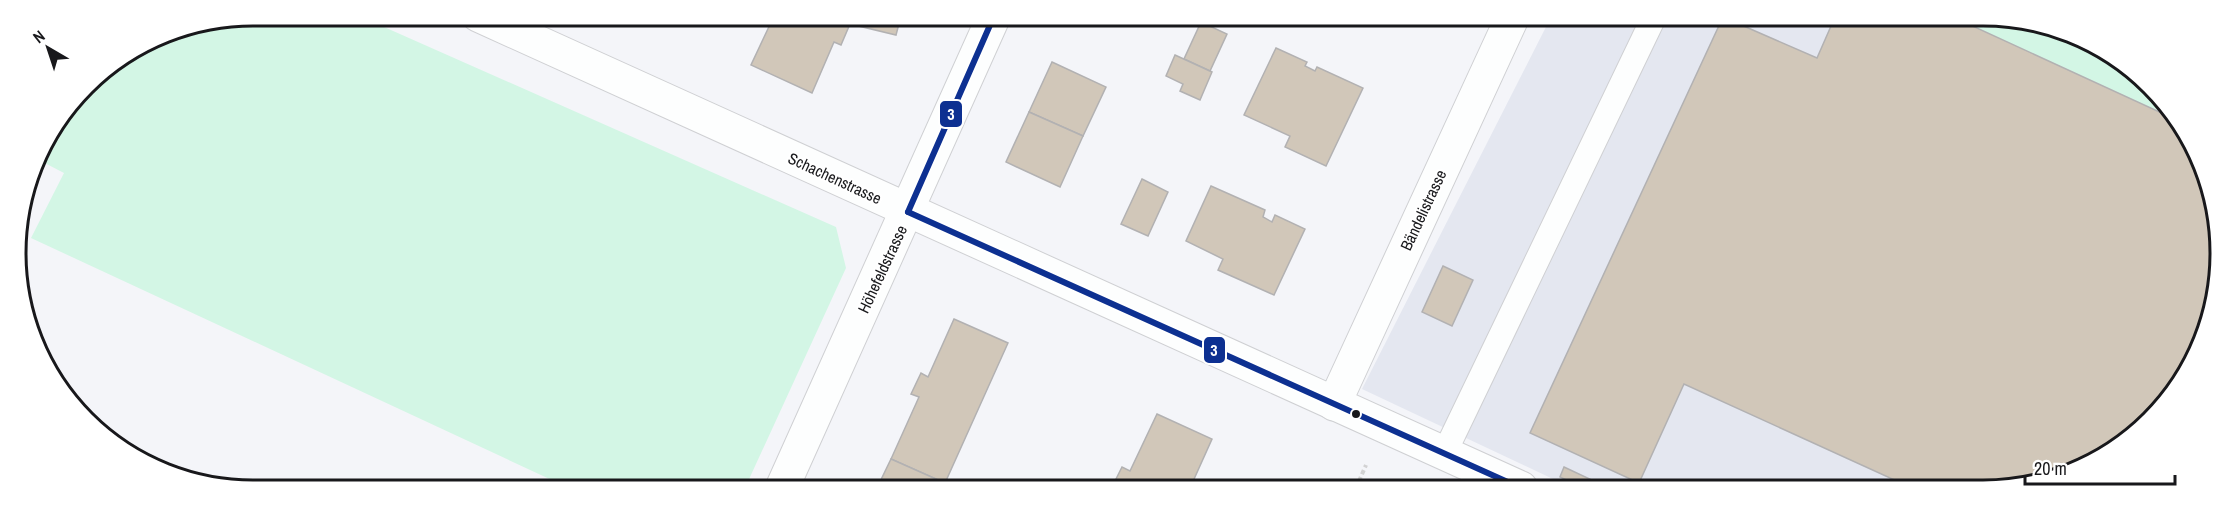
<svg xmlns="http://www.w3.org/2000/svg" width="2235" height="505" font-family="'Archivo Narrow',sans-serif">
<rect width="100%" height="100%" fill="#f4f5f9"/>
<polygon fill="#e4e7f0" points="1551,17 1950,17 2218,284 2195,358 2150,421 2087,466 2013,488 1572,488 1362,389"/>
<g fill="#d3f6e5">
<polygon points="253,15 357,15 836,227 846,268 745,488 569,488 31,238 64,173 37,159 40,147 96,74 162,33"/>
<polygon points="1953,17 2014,17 2102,47 2171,108 2177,120"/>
</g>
<g fill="#d1c7b9" stroke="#b2b1b2" stroke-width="1.5">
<polygon points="774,16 901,16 896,35 850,24 841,45 834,42 812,93 751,65"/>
<polygon points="1382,16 1396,16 1393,22"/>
<polygon points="1723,17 1817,58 1835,17 1953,17 2177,120 2212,191 2218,284 2195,358 2150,421 2087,466 2013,488 1912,488 1684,384 1639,483 1530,433"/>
<polygon points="1201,22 1227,34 1210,71 1184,59"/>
<polygon points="1276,48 1307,62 1305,66 1315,71 1317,67 1363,88 1326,166 1285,147 1290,136 1244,115"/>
<polygon points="1175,55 1212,72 1200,100 1180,91 1183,84 1166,76"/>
<polygon points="1052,62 1106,87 1083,136 1029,112"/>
<polygon points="1029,112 1083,136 1060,187 1006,162"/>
<polygon points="1142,179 1168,192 1148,236 1121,224"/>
<polygon points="1211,186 1265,210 1263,217 1272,222 1275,215 1305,229 1274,295 1218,270 1223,259 1186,241"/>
<polygon points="1443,266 1473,280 1452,326 1422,312"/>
<polygon points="954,319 1008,343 945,483 891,459 919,397 911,394 921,373 928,377"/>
<polygon points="1157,414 1212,439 1190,488 1112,487 1122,467 1130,471"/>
<polygon points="891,459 945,483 942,488 877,488"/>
<polygon points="1564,467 1594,481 1590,488 1583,488 1560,477"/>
</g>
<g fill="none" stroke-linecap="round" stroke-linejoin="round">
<g stroke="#cfd0d3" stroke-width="26">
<polyline id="lane" points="1444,454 1654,17"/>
</g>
<g stroke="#cfd0d3" stroke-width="35">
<g id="street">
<polyline points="478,15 1521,488"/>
<polyline points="1334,404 1513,16"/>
<polyline points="782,488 994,16"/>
</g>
</g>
<polyline stroke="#d2d2d3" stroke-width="4" stroke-dasharray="4.5 3" stroke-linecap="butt" points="1356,488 1366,465"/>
<use href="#lane" stroke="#fdfefe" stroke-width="24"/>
<use href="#street" stroke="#fdfefe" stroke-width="33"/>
<g stroke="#fff" stroke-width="10">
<g id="bus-1">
<polyline points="908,212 1521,488"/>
<polyline points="908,212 994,16"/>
</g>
</g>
<use href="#bus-1" stroke="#0d3091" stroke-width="6"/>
</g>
<circle fill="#18181b" stroke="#fff" stroke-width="2" cx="1356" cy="414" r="5"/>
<g text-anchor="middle" stroke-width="4.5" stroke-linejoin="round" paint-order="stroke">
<g font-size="16" fill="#18181b" stroke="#fff">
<text transform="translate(835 178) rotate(25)" y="6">Schachenstrasse</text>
<text transform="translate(1423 210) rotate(-65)" y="6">Bändelistrasse</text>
<text transform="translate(882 269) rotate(-65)" y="6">Höhefeldstrasse</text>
</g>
</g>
<path d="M0 0H2235V505H0ZM253 26H1983A227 227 0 0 1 2210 253V253A227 227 0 0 1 1983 480H253A227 227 0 0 1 26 253V253A227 227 0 0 1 253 26Z" fill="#fff" fill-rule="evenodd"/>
<path fill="none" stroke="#18181b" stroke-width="3" d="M253 26H1983A227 227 0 0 1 2210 253V253A227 227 0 0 1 1983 480H253A227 227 0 0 1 26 253V253A227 227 0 0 1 253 26Z"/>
<g stroke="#fff" stroke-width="2">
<rect x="939" y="100" width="24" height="28" rx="6" fill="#0d3091"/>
<rect x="1203" y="336" width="23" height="28" rx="6" fill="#0d3091"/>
</g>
<g font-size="16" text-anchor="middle" font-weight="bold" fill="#fff">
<text x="951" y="120">3</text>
<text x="1214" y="356">3</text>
</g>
<g transform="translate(48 48) rotate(321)" stroke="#ffffff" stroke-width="4.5" paint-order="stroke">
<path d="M0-4.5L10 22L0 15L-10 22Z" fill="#18181b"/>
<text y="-9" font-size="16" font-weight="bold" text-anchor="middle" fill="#18181b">N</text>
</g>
<path d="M2025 475v9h150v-9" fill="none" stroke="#18181b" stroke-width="3"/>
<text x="2034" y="475" font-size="18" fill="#18181b" stroke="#ffffff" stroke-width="4.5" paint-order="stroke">20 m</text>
</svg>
